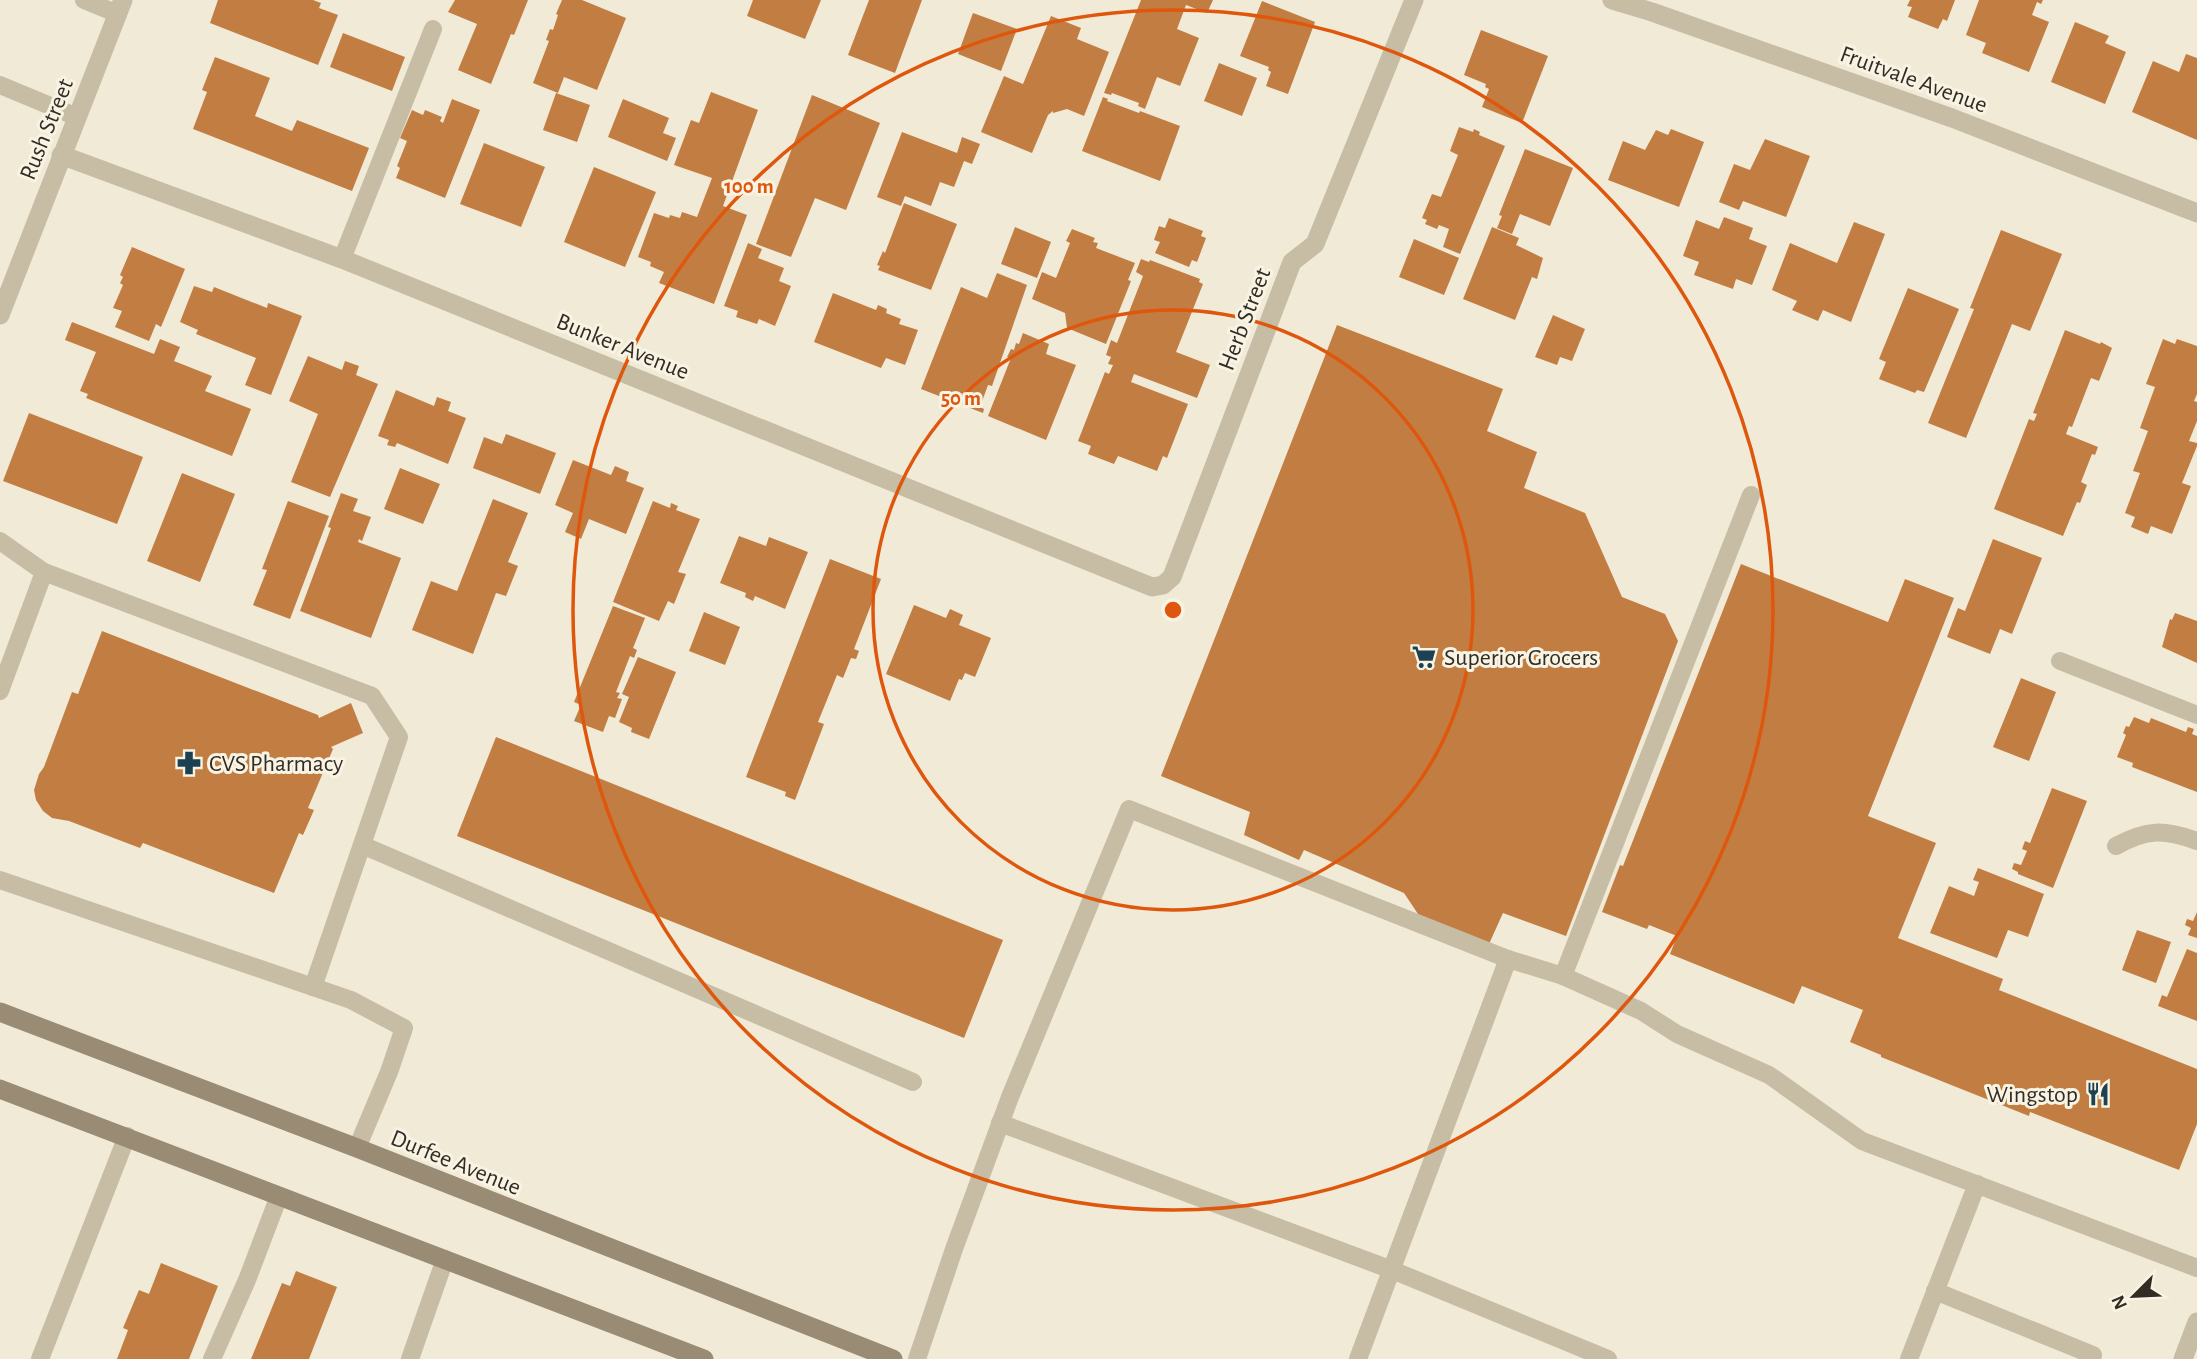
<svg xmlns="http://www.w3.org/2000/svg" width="2197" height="1359" font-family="'Alegreya Sans',sans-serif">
<rect width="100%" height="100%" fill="#f0ead7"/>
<g fill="#c27e42">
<polygon points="218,0 313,0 321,3 319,8 338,15 318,65 210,23"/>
<polygon points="455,0 528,0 514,35 511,34 491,84 458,70 477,24 448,12"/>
<polygon points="562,0 582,0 626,18 597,90 564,77 558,93 533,83 549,41 546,40 550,29 553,30 558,15 556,14"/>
<polygon points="753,0 821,0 805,39 747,16"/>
<polygon points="869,0 922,0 895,73 848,55"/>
<polygon points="1141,0 1213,0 1207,13 1186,5 1177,29 1199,38 1180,86 1157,77 1145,109 1138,106 1139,103 1112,93 1111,95 1104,93"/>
<polygon points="1910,0 1955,0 1947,21 1943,19 1938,29 1908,17 1912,7 1907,6"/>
<polygon points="1979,0 2043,0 2041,4 2037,2 2032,15 2049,22 2029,72 1982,53 1986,43 1966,35"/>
<polygon points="1262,1 1315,22 1288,94 1266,86 1271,72 1268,70 1269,67 1240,56"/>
<polygon points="973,13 1017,29 1001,71 958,54"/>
<polygon points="1051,16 1081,28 1077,39 1109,52 1084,116 1067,109 1053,113 1053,111 1048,115 1032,153 981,132 1004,76 1023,84"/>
<polygon points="2075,22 2109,36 2105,43 2126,52 2105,104 2051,82"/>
<polygon points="1481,30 1548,56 1522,123 1482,107 1489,89 1485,87 1486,84 1464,75"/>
<polygon points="343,33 405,57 392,91 330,67"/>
<polygon points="2186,54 2197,58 2197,140 2132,112 2153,61 2179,72"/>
<polygon points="215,57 270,78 255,116 292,131 297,120 369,148 352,191 193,129 207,92 202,90"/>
<polygon points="1219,63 1257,78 1242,116 1204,101"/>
<polygon points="711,92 758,110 723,206 747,215 714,304 659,283 664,272 650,266 651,262 638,257 654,213 669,218 670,215 680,218 682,212 697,217 712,178 674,165 691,120 699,123"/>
<polygon points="556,93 590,105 577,142 543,130"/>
<polygon points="812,95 880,123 846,210 815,198 791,257 756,244"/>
<polygon points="1103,97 1108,99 1107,101 1139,113 1140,111 1180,126 1160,181 1082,151"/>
<polygon points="452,99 480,110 445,198 396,178 400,168 397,166 407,141 400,138 412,110 423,115 425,110 442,117 440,121 443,123"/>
<polygon points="623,99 669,118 663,133 676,138 667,161 608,137"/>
<polygon points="1459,127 1473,132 1474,129 1480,132 1479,135 1505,146 1460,254 1443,247 1449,229 1439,225 1437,229 1425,224 1427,220 1422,218 1432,194 1441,197 1458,155 1450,151"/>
<polygon points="1671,129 1704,142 1679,207 1608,180 1623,141 1645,150 1656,130 1668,135"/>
<polygon points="902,132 957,153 962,137 980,144 972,164 964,161 954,187 940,182 931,206 905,196 901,206 877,197"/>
<polygon points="1765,139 1810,156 1786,217 1743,201 1739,210 1719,202 1734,164 1750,170"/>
<polygon points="484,143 545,167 521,227 460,204"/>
<polygon points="1525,149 1573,168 1550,226 1520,214 1512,234 1497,228 1502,216 1499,215"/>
<polygon points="594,167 656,192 625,267 564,242"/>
<polygon points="904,203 957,224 931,290 878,270 880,266 877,265 883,251 885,253"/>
<polygon points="1724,217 1753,228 1749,239 1767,246 1752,285 1736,279 1733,289 1694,275 1699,262 1683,256 1696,220 1719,229"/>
<polygon points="1169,218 1203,231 1201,236 1206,238 1197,262 1192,260 1189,267 1155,253 1160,242 1154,240 1159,226 1165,228"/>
<polygon points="1854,222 1885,234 1851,322 1823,310 1818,321 1792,310 1797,301 1772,290 1790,243 1837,263"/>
<polygon points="1015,227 1051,242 1037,278 1001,264"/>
<polygon points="1492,227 1519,238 1516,245 1543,258 1537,279 1532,277 1515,320 1463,299"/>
<polygon points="1072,229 1095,238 1093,242 1098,243 1096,248 1135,263 1128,280 1131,281 1106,344 1067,328 1065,313 1032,299 1042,272 1056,278 1070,243 1066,241"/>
<polygon points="2001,230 2062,254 2030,331 2012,324 1966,438 1928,423 1974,309 1970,308"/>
<polygon points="1414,239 1459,258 1444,295 1399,277"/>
<polygon points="748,243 762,249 758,258 784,268 779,281 791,286 775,326 759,319 757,324 736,317 738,311 724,306"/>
<polygon points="132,247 185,269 161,327 156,324 149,341 115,327 122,311 113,308 123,285 120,283 123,277 120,275"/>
<polygon points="1141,259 1149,262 1150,260 1200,279 1199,282 1203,284 1176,352 1210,365 1197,398 1134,374 1131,382 1188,404 1167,458 1163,456 1157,471 1118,456 1114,464 1088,454 1091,446 1078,441 1105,372 1109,374 1113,365 1108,364 1111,357 1106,355 1111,340 1117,343 1143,276 1136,272"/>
<polygon points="997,273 1027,285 992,386 988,385 980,407 984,409 983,413 921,389 961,287 987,298"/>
<polygon points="194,286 212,292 214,287 267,308 268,303 302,316 271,395 245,385 256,358 196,334 198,330 180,322"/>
<polygon points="1908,288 1959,309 1924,392 1917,390 1915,393 1879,379 1886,362 1879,359"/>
<polygon points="833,293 876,310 878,305 887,309 886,313 901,319 899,324 918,330 905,365 886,358 881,368 814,342"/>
<polygon points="1553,315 1585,329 1572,361 1560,357 1557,365 1535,357"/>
<polygon points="72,322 154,354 160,339 180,347 174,361 212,376 205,391 251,409 232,456 86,398 88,394 80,391 96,352 65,340"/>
<polygon points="1337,325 1503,389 1487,431 1537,452 1524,488 1585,513 1622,597 1665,614 1678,641 1566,936 1503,913 1489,944 1424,923 1404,893 1304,850 1299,860 1244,835 1250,812 1161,776"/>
<polygon points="2065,330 2100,344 2101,342 2112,348 2099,381 2091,378 2072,427 2069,426 2066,434 2098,447 2095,455 2092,454 2081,482 2087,485 2080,503 2077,502 2063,536 1994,509 2029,419 2034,421 2037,414 2033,413"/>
<polygon points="1023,333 1049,344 1046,354 1076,365 1046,440 988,416 1011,358 1007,357 1011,349 1014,350 1016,343 1019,344"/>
<polygon points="2163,339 2175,344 2177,339 2197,346 2197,394 2194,401 2197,402 2197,421 2189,441 2197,443 2197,446 2182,483 2191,486 2172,534 2151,526 2148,534 2131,527 2135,517 2125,513 2140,473 2133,471 2148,431 2140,428 2155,387 2146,384"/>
<polygon points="308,356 342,370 345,361 359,366 356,375 378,384 330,497 291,482 318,414 289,401"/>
<polygon points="396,390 434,406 437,397 451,402 448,411 466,418 448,464 397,443 395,447 387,445 389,440 378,436"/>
<polygon points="29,413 143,457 117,524 3,481"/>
<polygon points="506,434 556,453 540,494 473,468 484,437 502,444"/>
<polygon points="573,460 611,475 615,466 629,472 626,481 644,488 626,534 589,519 581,539 565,532 573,513 555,505"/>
<polygon points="400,468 440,484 423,524 384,509"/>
<polygon points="182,473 235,494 200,582 147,561"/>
<polygon points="341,493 358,499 353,511 371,517 362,541 359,539 358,542 401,558 371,638 300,611 331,528 328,527"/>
<polygon points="493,499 528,513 508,562 518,566 506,596 496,593 473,654 412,630 431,581 457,591"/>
<polygon points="288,501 329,516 290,619 253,605 267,570 262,569"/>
<polygon points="653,501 670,508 671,503 678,506 676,510 700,519 678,572 686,574 674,604 668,601 659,621 613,602"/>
<polygon points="739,536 766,546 769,537 808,552 785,609 755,596 753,601 745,597 746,593 720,583"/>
<polygon points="1993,539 2042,558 2012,634 2000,629 1990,654 1947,637 1958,608 1965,611"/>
<polygon points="830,559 881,579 854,649 859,651 856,659 851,658 843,678 837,675 818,722 824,724 795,800 785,796 786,792 746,777"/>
<polygon points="1741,564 1888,622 1905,579 1954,598 1868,816 1936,843 1898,938 2003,979 1999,990 2197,1069 2197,1124 2179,1170 2030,1112 2029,1116 1881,1057 1881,1055 1850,1042 1863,1010 1802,986 1794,1004 1670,954 1677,936 1649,925 1647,929 1602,912 1620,865 1623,866"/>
<polygon points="914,605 946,618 950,609 963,615 959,625 991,638 975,677 965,673 962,680 959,679 950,701 886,674"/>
<polygon points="613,606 645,618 633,648 637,650 634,658 630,656 616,692 620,693 617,698 622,699 615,718 609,716 603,732 574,721 581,705 574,702"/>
<polygon points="704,612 740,627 725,665 689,651"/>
<polygon points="2175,613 2197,621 2197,663 2162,647 2170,619 2172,620"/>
<polygon points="102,631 318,715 319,718 351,703 363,733 331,747 333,749 308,808 314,810 303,835 299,833 274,893 143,843 140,848 69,821 52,818 43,811 36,800 34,790 39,774 44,767 72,692 78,694"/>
<polygon points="638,657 676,672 649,739 631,732 632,728 619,722 629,697 622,694"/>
<polygon points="2021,678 2056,692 2029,761 1993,747"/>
<polygon points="2134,717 2149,723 2151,718 2186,732 2188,727 2194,729 2192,734 2197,736 2197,792 2132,767 2133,763 2117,757 2126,735 2123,733 2126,726 2129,727"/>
<polygon points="496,737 1003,940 964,1038 457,836"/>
<polygon points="2052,788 2087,801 2053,888 2018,874 2018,872 2012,869 2014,863 2021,865 2027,851 2022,849 2025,841 2030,843"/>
<polygon points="1978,868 2044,894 2028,937 2008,930 1997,958 1930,933 1949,886 1974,896 1979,882 1973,880"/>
<polygon points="2197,912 2197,938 2188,935 2191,928 2185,925 2187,919 2193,921"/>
<polygon points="2137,930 2171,942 2156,983 2122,970"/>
<polygon points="2187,949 2197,953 2197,1021 2158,1006 2162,995 2167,997"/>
<polygon points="161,1263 218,1286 189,1359 117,1359 128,1330 123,1328 139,1290 149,1294"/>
<polygon points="296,1271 337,1287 309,1359 251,1359 282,1283 290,1286"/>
</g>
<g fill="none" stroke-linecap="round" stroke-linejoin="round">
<g stroke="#c7bca4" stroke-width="18">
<polyline points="84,0 118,14"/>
<polyline points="0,85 77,117"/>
<polyline points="342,259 433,29"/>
<polyline points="0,541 44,572 0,691"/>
<polyline points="44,572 372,696 399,737 313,987"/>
<polyline points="2060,661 2197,715"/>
<polyline points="362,845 913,1082"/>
<path d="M2116,846C2147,829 2164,829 2197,841"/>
<polyline points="0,880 351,1000 404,1028 389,1072 357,1148"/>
<polyline points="1563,976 1751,495"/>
<polyline points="1000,1123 1392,1270 1608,1359"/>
<polyline points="1935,1291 2093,1355 2091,1359"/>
<polyline points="40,1359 127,1136"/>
<polyline points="212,1359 247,1280 279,1196"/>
<polyline points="410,1359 445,1259"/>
<polyline points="917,1359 954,1249 1010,1097 1129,809 1508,959 1563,976 1641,1011 1677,1034 1769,1075 1862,1141 2197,1268"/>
<polyline points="1358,1359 1508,959"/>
<polyline points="1909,1359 1977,1184"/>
</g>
<g stroke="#c7bca4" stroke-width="19">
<polyline points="1612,0 1652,12 1952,118 2197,213"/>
<polyline points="61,155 342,259 1152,587 1163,585 1172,577 1292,262 1315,244 1414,0"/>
<polyline points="2183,1359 2197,1322"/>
</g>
<polyline stroke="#c7bca4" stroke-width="19" points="0,315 123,0"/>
<g stroke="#9a8b75" stroke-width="19">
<polyline points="0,1012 357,1148 893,1359"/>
<polyline points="0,1089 704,1359"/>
</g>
</g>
<g fill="none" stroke="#df570d" stroke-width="3.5">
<circle cx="1173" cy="610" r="300"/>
<circle cx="1173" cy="610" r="600"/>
</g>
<defs>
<g id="supermarket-bare" transform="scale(1.89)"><path d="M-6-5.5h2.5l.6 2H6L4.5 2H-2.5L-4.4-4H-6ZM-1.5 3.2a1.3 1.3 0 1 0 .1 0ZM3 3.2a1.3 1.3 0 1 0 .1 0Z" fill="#1c4252" stroke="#f8f3e3" stroke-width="2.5" paint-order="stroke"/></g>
<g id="pharmacy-bare" transform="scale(1.89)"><path d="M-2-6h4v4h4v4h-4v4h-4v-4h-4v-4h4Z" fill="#1c4252" stroke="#f8f3e3" stroke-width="2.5" paint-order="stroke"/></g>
<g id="restaurant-bare" transform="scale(1.89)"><path d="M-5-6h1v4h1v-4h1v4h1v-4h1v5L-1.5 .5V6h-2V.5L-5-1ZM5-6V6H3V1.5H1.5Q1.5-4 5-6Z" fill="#1c4252" stroke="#f8f3e3" stroke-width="2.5" paint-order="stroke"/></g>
</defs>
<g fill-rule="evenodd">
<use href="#supermarket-bare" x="1424" y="657"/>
<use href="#pharmacy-bare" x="189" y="763"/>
<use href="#restaurant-bare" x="2098" y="1094"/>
</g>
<g text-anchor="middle" stroke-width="6" stroke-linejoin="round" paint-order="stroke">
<g font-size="24" fill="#322c25" stroke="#f8f3e3">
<text transform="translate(1914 79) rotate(20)" y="8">Fruitvale Avenue</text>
<text transform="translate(46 129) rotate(-68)" y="8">Rush Street</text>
<text transform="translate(1244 319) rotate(-69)" y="8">Herb Street</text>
<text transform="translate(623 346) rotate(22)" y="8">Bunker Avenue</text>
<text transform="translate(456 1162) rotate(22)" y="8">Durfee Avenue</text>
</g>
<g font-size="24" fill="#322c25" stroke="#f8f3e3" text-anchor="start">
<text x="1444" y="665">Superior Grocers</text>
<text x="209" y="771">CVS Pharmacy</text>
<text x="2078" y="1102" text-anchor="end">Wingstop</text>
</g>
</g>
<circle cx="1173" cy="610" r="10" fill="#df570d" stroke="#f8f3e3" stroke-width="3.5"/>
<g font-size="21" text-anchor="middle" font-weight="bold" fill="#df570d" stroke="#f8f3e3" stroke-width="6" stroke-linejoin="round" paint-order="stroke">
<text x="749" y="193">100 m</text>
<text x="961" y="405">50 m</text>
</g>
<g transform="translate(2134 1296) rotate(246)" stroke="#f8f3e3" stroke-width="5" paint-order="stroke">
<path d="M0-5L12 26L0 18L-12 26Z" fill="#322c25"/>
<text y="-10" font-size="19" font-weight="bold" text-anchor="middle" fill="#322c25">N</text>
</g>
</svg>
